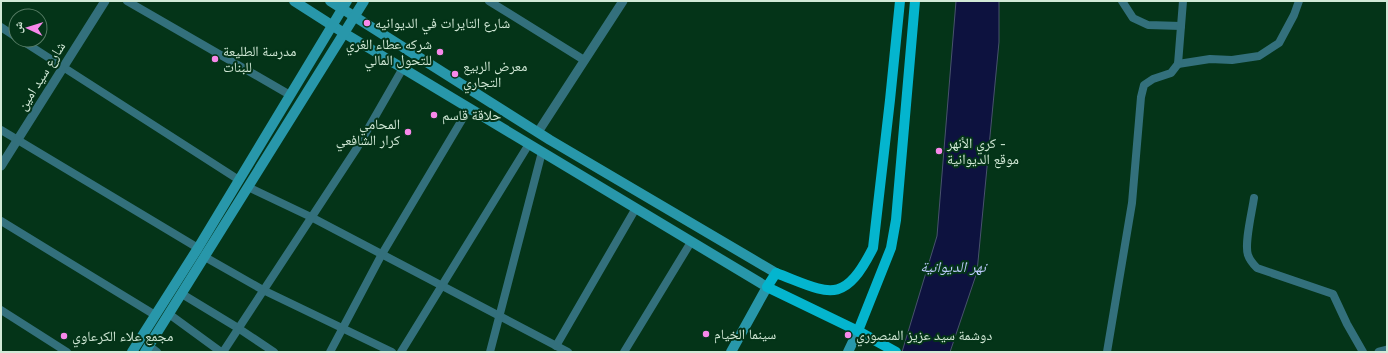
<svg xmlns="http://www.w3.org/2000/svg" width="1388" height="353" font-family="'Space Grotesk','Noto Naskh Arabic',sans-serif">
<rect width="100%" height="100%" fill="#043418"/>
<polygon fill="#0d123f" stroke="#48526d" points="956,1 999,1 999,42 977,272 950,352 902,352 937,236"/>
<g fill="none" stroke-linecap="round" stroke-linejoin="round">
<g stroke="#33707c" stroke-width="8">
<polyline points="127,1 290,95"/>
<polyline points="489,1 584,60"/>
<polyline points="1122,1 1133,18 1148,25 1181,26"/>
<polyline points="1,27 16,37"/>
<polyline points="21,40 239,180"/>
<polyline points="1178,64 1210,59 1232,60 1259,56 1279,43 1294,15 1299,1"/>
<polyline points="1,130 198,248"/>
<polyline points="248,187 311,217 568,352"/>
<path d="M1254,198C1252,212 1244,244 1248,255C1250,261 1253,264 1257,268L1333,294L1347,324L1363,352"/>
<polyline points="1,221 155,315"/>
<polyline points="205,257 263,290 392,352"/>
<polyline points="182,294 238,328 274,352"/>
<polyline points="1,310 67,352"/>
<polyline points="169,314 221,352"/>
<polyline points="149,346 157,352"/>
<polyline points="556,346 636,208"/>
<polyline points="223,352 357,148 403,68"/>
<polyline points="330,352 382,254 469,108"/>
<polyline points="401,352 529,144"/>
<polyline points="490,352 542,152"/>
<polyline points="624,352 691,242"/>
<polyline points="1107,352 1132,203 1141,97 1144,85 1153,79 1171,73 1178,64 1183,1"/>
</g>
<g stroke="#33707c" stroke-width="9">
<polyline points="538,132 623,1"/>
<polyline points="1,166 105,1"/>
<polyline points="1379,352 1387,350"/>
</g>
<g stroke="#2897aa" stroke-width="10">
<polyline points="294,1 344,33 767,287 731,352"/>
<polyline points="330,1 550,140 776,273"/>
<polyline points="132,352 198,248 347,1"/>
<polyline points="145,352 364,1"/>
<polyline points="848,352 858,331"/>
</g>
<g stroke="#04b5ce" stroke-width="10">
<polyline points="858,331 891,248 896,220 915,1"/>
<path d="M896,352L858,331L767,287L776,273C829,293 843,307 873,248L890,100L900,1"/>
</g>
</g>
<g fill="#f888ea" stroke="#043418" stroke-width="1.5">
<circle cx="367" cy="23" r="4"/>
<circle cx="440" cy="52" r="4"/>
<circle cx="215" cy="59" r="4"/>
<circle cx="455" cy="74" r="4"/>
<circle cx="434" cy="115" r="4"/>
<circle cx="408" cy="132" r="4"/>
<circle cx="939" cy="151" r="4"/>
<circle cx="706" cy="334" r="4"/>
<circle cx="848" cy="335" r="4"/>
<circle cx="64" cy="336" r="4"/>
</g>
<g text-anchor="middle" stroke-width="4" stroke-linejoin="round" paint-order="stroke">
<g font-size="14" fill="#d2e9d7" stroke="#043418" text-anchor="start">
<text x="375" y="28">شارع التايرات في الديوانيه</text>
<text x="432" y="49" text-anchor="end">شركه عطاء الغري<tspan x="432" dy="16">للتحول المالي</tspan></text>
<text x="223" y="56">مدرسة الطليعة<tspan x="223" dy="16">للبنات</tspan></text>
<text x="463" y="71">معرض الربيع<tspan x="463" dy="16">التجاري</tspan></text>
<text x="442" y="120">حلاقة قاسم</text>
<text x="400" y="129" text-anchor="end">المحامي<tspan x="400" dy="16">كرار الشافعي</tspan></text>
<text x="947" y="148">كري الأنهر -<tspan x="947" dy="16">موقع الديوانية</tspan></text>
<text x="714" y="339">سينما الخيام</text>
<text x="856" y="340">دوشمة سيد عزيز المنصوري</text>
<text x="72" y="341">مجمع علاء الكرعاوي</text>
</g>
<g font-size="14" fill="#d2e9d7" stroke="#043418">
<text transform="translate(41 76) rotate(-58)" y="5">شارع سيد امين</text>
</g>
<g font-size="15" font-style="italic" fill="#bccafa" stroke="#043418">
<text x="953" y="272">نهر الديوانية</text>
</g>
</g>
<rect width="1388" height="353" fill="none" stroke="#d2e9d7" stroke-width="4"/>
<g transform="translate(28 28) rotate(274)"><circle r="19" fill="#043418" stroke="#567c64"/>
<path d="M0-3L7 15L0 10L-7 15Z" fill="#f888ea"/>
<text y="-6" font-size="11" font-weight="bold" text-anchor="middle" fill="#d2e9d7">ش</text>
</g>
</svg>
